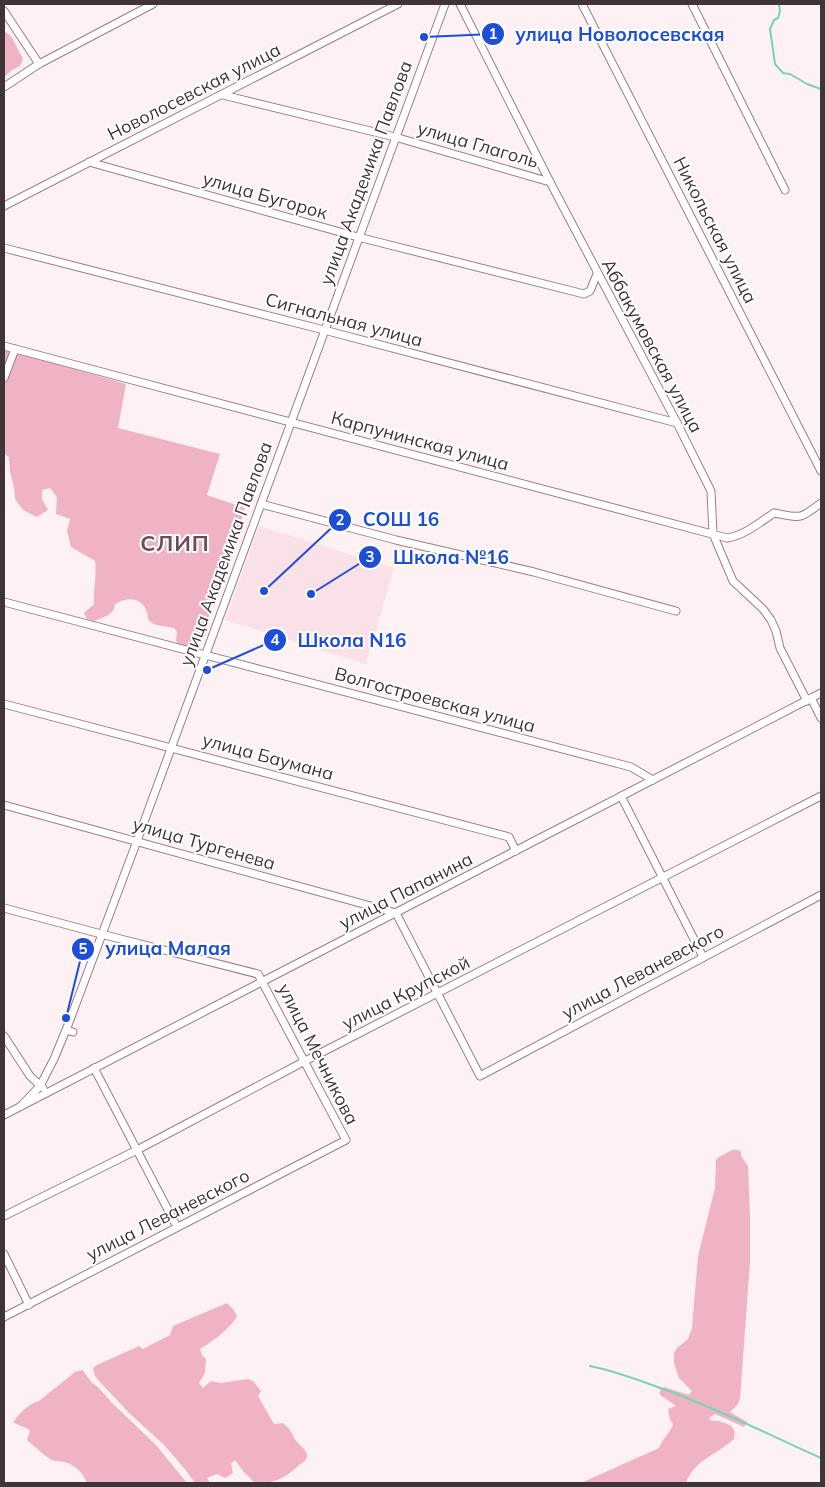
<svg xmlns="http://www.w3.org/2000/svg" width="825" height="1487" font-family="Mulish,sans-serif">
<rect width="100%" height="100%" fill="#fef1f4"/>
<polygon fill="#fae1e7" points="259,526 394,568 366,664 225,620"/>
<g fill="#f0b3c3">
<polygon points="4,31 11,36 23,59 20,66 12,70 4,77"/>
<path d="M4,349L126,384L118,428L220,454L207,495L245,508L198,649L178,644L176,640L177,632L174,628L157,625L153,624L148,619C147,600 131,594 115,604C114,616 104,616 95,621L87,619L84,613L94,604C93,589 97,576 95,561L71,547L67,531L70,519L56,514L57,497L50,488L42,490V499L48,510L37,517L23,510L15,499L14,487L10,472L9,457L4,454Z"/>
<path d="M732,1150H738L741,1152V1156L748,1166L750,1218V1261L740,1399L738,1404L730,1412L747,1422L744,1427L715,1414L709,1418L712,1421C718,1420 732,1424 734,1430C735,1432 734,1437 734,1439C718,1454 693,1461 686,1483H581L659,1448C662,1439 670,1434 673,1424L670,1420L668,1409L676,1406L660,1395V1390L664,1387L689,1395L692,1391L679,1378L674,1363V1353L677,1348L688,1339L692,1328L698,1256L715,1188L716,1160L719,1157Z"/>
<path d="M227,1303L234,1310L237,1316C231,1328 212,1342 200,1349L202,1355L206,1359L205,1373L199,1383L203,1388L211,1381L221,1383L248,1379L253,1381L261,1391L258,1396L274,1424L283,1423C291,1429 291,1433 296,1441C300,1446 308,1450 307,1457C306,1461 302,1463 299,1465C285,1479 274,1483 255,1483L243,1471L235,1460L231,1464L233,1473L225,1478L217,1474L207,1478L210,1483H195L184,1468L163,1444L129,1413L100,1382L95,1376L93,1368L97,1365L139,1346L143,1349L170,1335L173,1326Z"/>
<path d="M82,1370L84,1372L92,1383L98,1387L112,1403L156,1445L187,1483H87C83,1473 76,1465 64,1462C60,1461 56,1462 52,1460C43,1455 35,1447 27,1440L30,1431C25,1426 18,1426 13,1422C20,1413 28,1404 39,1401L75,1372Z"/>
</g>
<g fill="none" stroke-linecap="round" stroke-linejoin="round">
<g stroke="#77d4b5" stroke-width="2">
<polyline points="779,4 780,11 778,18 774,20 770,29 775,64 783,73 790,74 807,84 821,89"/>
<path d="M590,1366C615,1371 639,1380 663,1389C717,1408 769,1435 821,1458"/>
</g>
<g stroke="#9b7e85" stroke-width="9">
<g id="minor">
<polyline points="460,4 550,182 677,423 711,491 713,534 733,581 763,609 771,620 776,631 780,648 807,701"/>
<polyline points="582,4 821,471"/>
<polyline points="692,4 785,190"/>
<polyline points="4,11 39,64"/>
<polyline points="4,87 39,64 153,4"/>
<polyline points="223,95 395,137 550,182"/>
<polyline points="89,162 358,237 584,294 590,291 597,274"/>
<polyline points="4,206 398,4"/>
<polyline points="4,248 324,330 677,423"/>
<path d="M4,346L727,538C745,535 759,523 774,513C801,518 799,520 821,503"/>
<polyline points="4,378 15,349"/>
<polyline points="261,504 396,540 534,572 676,611"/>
<polyline points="4,602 631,767 653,780"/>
<polyline points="811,698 821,718"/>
<polyline points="4,704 509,837 516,851"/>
<polyline points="621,796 703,957"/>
<polyline points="4,805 396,913 480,1076 821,895"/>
<polyline points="4,908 101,934 258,974 346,1140 4,1317"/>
<polyline points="66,1030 73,1032"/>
<polyline points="4,1036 30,1076 43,1088"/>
<polyline points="94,1068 177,1227"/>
<polyline points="21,1106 40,1086 54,1059 68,1025 137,841 445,4"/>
<polyline points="4,1115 821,693"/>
<polyline points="4,1216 137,1150 305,1061 821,796"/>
<polyline points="4,1254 29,1305"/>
</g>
</g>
<use href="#minor" stroke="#fff" stroke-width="7"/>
</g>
<g text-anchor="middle" stroke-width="4" stroke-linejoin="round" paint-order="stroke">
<g font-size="18" fill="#413437" stroke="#fff">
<text transform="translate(194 92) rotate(-27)" y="6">Новолосевская улица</text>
<text transform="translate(478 145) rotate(16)" y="6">улица Глаголь</text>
<text transform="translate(366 173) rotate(-70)" y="6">улица Академика Павлова</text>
<text transform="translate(265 196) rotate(16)" y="6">улица Бугорок</text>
<text transform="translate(715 230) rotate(63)" y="6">Никольская улица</text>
<text transform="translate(344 320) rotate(15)" y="6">Сигнальная улица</text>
<text transform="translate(652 346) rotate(62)" y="6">Аббакумовская улица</text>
<text transform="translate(420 441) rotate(15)" y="6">Карпунинская улица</text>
<text transform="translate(226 554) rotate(-70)" y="6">улица Академика Павлова</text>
<text transform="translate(435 700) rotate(15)" y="6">Волгостроевская улица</text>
<text transform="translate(268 757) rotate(15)" y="6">улица Баумана</text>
<text transform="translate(204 844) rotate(16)" y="6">улица Тургенева</text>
<text transform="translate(406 891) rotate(-27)" y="6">улица Папанина</text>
<text transform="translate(643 972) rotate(-28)" y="6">улица Леваневского</text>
<text transform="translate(406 993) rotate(-27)" y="6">улица Крупской</text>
<text transform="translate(318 1054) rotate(63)" y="6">улица Мечникова</text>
<text transform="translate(168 1215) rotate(-27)" y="6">улица Леваневского</text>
</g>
<g font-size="22" font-weight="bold" letter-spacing="1" fill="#684d54" stroke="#fff">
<text x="175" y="551">СЛИП</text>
</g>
</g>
<path fill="none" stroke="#1d4ed8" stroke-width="2" d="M424 37L493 34M264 591L340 520M311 594L370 557M207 670L275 640M66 1018L83 949"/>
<g fill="#1d4ed8" stroke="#fff" stroke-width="2">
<circle cx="424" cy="37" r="5"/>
<circle cx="264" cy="591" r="5"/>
<circle cx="311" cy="594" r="5"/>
<circle cx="207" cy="670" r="5"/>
<circle cx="66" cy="1018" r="5"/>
<circle cx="493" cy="34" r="12"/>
<circle cx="340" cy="520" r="12"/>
<circle cx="370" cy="557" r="12"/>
<circle cx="275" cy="640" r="12"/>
<circle cx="83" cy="949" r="12"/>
</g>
<g font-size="15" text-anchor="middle" font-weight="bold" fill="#fff">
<text x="493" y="39">1</text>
<text x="340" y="525">2</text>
<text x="370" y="562">3</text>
<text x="275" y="645">4</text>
<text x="83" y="954">5</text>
</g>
<g font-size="19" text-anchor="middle" font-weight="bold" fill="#1d4ed8" stroke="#fff" stroke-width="4" stroke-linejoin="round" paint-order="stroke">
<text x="620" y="41">улица Новолосевская</text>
<text x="401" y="526">СОШ 16</text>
<text x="451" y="564">Школа №16</text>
<text x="352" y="647">Школа N16</text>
<text x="168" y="955">улица Малая</text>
</g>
<rect width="825" height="1487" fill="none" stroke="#413437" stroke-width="10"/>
</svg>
